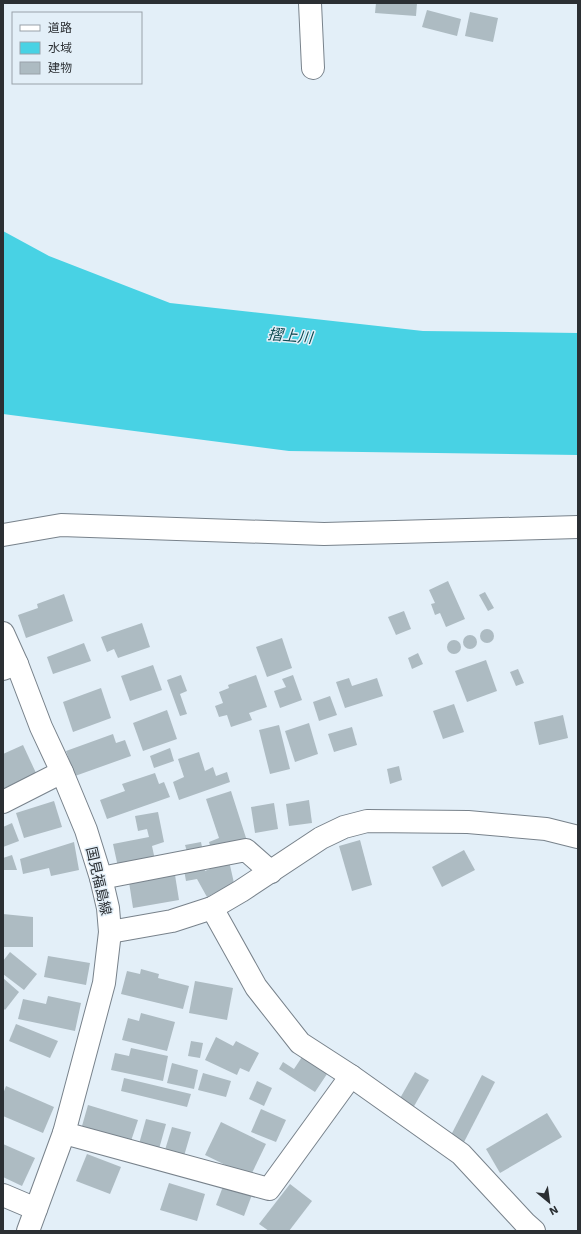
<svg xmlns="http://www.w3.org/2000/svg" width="581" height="1234" font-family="'Work Sans','Noto Sans JP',sans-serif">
<rect width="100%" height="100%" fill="#e3eff8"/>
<polygon fill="#48d2e4" points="3,231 49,256 170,303 423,331 578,333 578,455 289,451 3,414"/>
<g fill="#adbbc2">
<polygon points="376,3 417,3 416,16 375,13"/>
<polygon points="427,10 461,19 457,36 422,27"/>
<polygon points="470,12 498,18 493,42 465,36"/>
<polygon points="448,581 465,619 446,627 440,613 435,615 431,604 435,603 429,590"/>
<polygon points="485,592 494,608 488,611 479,595"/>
<polygon points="64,594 73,621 26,638 18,615 38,608 37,604"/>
<polygon points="404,611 411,629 396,635 388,617"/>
<polygon points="142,623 150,647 118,658 114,649 107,652 101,637"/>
<circle cx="487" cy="636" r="7"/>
<circle cx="470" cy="642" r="7"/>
<polygon points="282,638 292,668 267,677 256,647"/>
<circle cx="454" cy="647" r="7"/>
<polygon points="84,643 91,661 53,674 47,657"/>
<polygon points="418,653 423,664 412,669 408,658"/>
<polygon points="486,660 497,691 467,702 455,671"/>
<polygon points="153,665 162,690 130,701 121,676"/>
<polygon points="518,669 524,683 516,686 510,672"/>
<polygon points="181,675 187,691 180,694 187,714 180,716 167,680"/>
<polygon points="256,675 267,707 249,713 252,720 231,727 227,715 219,717 215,706 223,703 219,692 229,688 228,685"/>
<polygon points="293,675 302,700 280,708 274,691 286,687 282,679"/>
<polygon points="349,678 352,686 377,678 383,696 345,708 336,682"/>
<polygon points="101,688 111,718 73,732 63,702"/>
<polygon points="330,696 337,715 319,721 313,702"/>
<polygon points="454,704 464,732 443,739 433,711"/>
<polygon points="167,710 177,739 143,751 133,723"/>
<polygon points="563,715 568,738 539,745 534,722"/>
<polygon points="309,723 318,754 295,762 285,731"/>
<polygon points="279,725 290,769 270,774 259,730"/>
<polygon points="352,727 357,745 334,752 328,734"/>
<polygon points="113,734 116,743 125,740 131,756 75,776 66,751"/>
<polygon points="23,745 36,773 3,789 3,754"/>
<polygon points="170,748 174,761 154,768 150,756"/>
<polygon points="199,752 205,771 213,767 216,776 227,772 230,782 179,800 173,782 184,777 178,759"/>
<polygon points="399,766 402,780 390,784 387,769"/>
<polygon points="155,773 159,784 164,782 170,797 107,819 100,800 125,791 122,784"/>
<polygon points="231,791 247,841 212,852 209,842 219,838 206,799"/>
<polygon points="309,800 312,823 289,826 286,804"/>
<polygon points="54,801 62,827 24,838 16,813"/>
<polygon points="274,803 278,829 255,833 251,807"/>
<polygon points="158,812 164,842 152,846 155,860 118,867 113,844 149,837 147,829 138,831 135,816"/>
<polygon points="12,823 19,841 3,847 3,827"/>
<polygon points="360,840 372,885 352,891 339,846"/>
<polygon points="74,842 79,870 51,876 49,868 23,874 20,859"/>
<polygon points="201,842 203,852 188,855 185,845"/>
<polygon points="464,850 475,870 442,887 432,867"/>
<polygon points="12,855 17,870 3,870 3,858"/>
<polygon points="229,861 234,883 207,897 197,879 186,881 184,870 204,867 205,871"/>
<polygon points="175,875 179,900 133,908 129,882"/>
<polygon points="3,914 33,917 33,947 3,947"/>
<polygon points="10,952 37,974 24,990 3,974 3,961"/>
<polygon points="48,956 90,963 86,985 44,977"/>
<polygon points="141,969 159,974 158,978 189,986 183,1009 121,994 127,971 140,974"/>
<polygon points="3,978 19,992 5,1010 3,1008"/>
<polygon points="195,981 233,988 227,1020 189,1013"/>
<polygon points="48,996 81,1003 75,1031 18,1019 23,999 46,1004"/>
<polygon points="141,1013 175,1022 167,1051 122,1040 128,1018 139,1021"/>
<polygon points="16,1024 58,1041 50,1058 9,1041"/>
<polygon points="216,1037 233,1046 236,1041 259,1053 249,1072 240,1068 237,1075 205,1060"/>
<polygon points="191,1041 203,1043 200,1058 188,1056"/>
<polygon points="131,1048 168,1056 163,1081 111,1070 115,1053 129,1056"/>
<polygon points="302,1057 327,1074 315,1092 279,1069 283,1062 294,1069"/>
<polygon points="172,1063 198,1070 194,1089 167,1083"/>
<polygon points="415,1072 429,1080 413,1108 399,1100"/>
<polygon points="203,1073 231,1081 226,1097 198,1090"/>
<polygon points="482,1075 495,1082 463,1144 450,1137"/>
<polygon points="124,1078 191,1094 187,1107 121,1091"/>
<polygon points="257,1081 272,1088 264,1106 249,1099"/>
<polygon points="6,1086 54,1107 43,1133 3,1116 3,1094"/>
<polygon points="88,1105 138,1120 131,1141 82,1126"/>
<polygon points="261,1109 286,1120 276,1142 251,1132"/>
<polygon points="547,1113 562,1137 500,1173 486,1149"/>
<polygon points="146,1119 166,1124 159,1149 139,1144"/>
<polygon points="221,1122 266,1144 250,1177 205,1155"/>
<polygon points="172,1127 191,1132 184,1156 165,1150"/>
<polygon points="3,1144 35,1158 22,1186 3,1177"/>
<polygon points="87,1154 121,1167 110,1194 76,1181"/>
<polygon points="225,1181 253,1192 244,1216 216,1205"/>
<polygon points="169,1183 205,1194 197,1221 160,1210"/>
<polygon points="290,1184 312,1201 289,1231 269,1231 259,1224"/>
</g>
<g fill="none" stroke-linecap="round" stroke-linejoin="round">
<g stroke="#78828b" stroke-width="24">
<g id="minor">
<polyline points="310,3 313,68"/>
<polyline points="3,535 61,525 324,534 578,527"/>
<polyline points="3,669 17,664"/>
<polyline points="3,802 62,772"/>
<polyline points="101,878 246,850 271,872"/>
<polyline points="212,908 256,987 300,1043 351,1076 461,1154 525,1223 534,1231"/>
<polyline points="110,932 172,921 212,908 241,891 321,838 344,827 367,821 468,822 546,829 578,837"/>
<polyline points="64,1133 269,1189 351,1076"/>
<polyline points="3,1195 36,1209"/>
</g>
</g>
<g stroke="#78828b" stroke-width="24">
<polyline id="major" points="3,633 17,664 41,727 62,772 86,830 101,878 108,908 110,932 104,983 64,1133 28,1231"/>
</g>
<use href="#minor" stroke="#fff" stroke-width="22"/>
<use href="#major" stroke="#fff" stroke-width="22"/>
</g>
<g text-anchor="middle" stroke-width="3" stroke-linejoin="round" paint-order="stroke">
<g font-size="14" fill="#2b2f33" stroke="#e3eff8">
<text transform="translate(99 881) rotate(77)" y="5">国見福島線</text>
</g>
<g font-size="15" font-style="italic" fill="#0d4a51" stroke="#e3eff8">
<text transform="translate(290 336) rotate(5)" y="5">摺上川</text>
</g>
</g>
<rect width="581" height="1234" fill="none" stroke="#2b2f33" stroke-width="8"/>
<rect x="12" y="12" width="130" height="72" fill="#e3eff8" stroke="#99a2a9"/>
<rect x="20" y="25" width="20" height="6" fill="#ffffff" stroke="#99a2a9"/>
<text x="48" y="32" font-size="12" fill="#2b2f33">道路</text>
<rect x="20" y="42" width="20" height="12" fill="#48d2e4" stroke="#99a2a9"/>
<text x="48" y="52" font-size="12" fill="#2b2f33">水域</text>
<rect x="20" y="62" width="20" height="12" fill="#adbbc2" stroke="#99a2a9"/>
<text x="48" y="72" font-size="12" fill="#2b2f33">建物</text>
<g transform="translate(549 1202) rotate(151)" stroke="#e3eff8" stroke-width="3" paint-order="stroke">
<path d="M0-3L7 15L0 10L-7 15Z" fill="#2b2f33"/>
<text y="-6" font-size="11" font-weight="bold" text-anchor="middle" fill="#2b2f33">N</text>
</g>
</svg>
